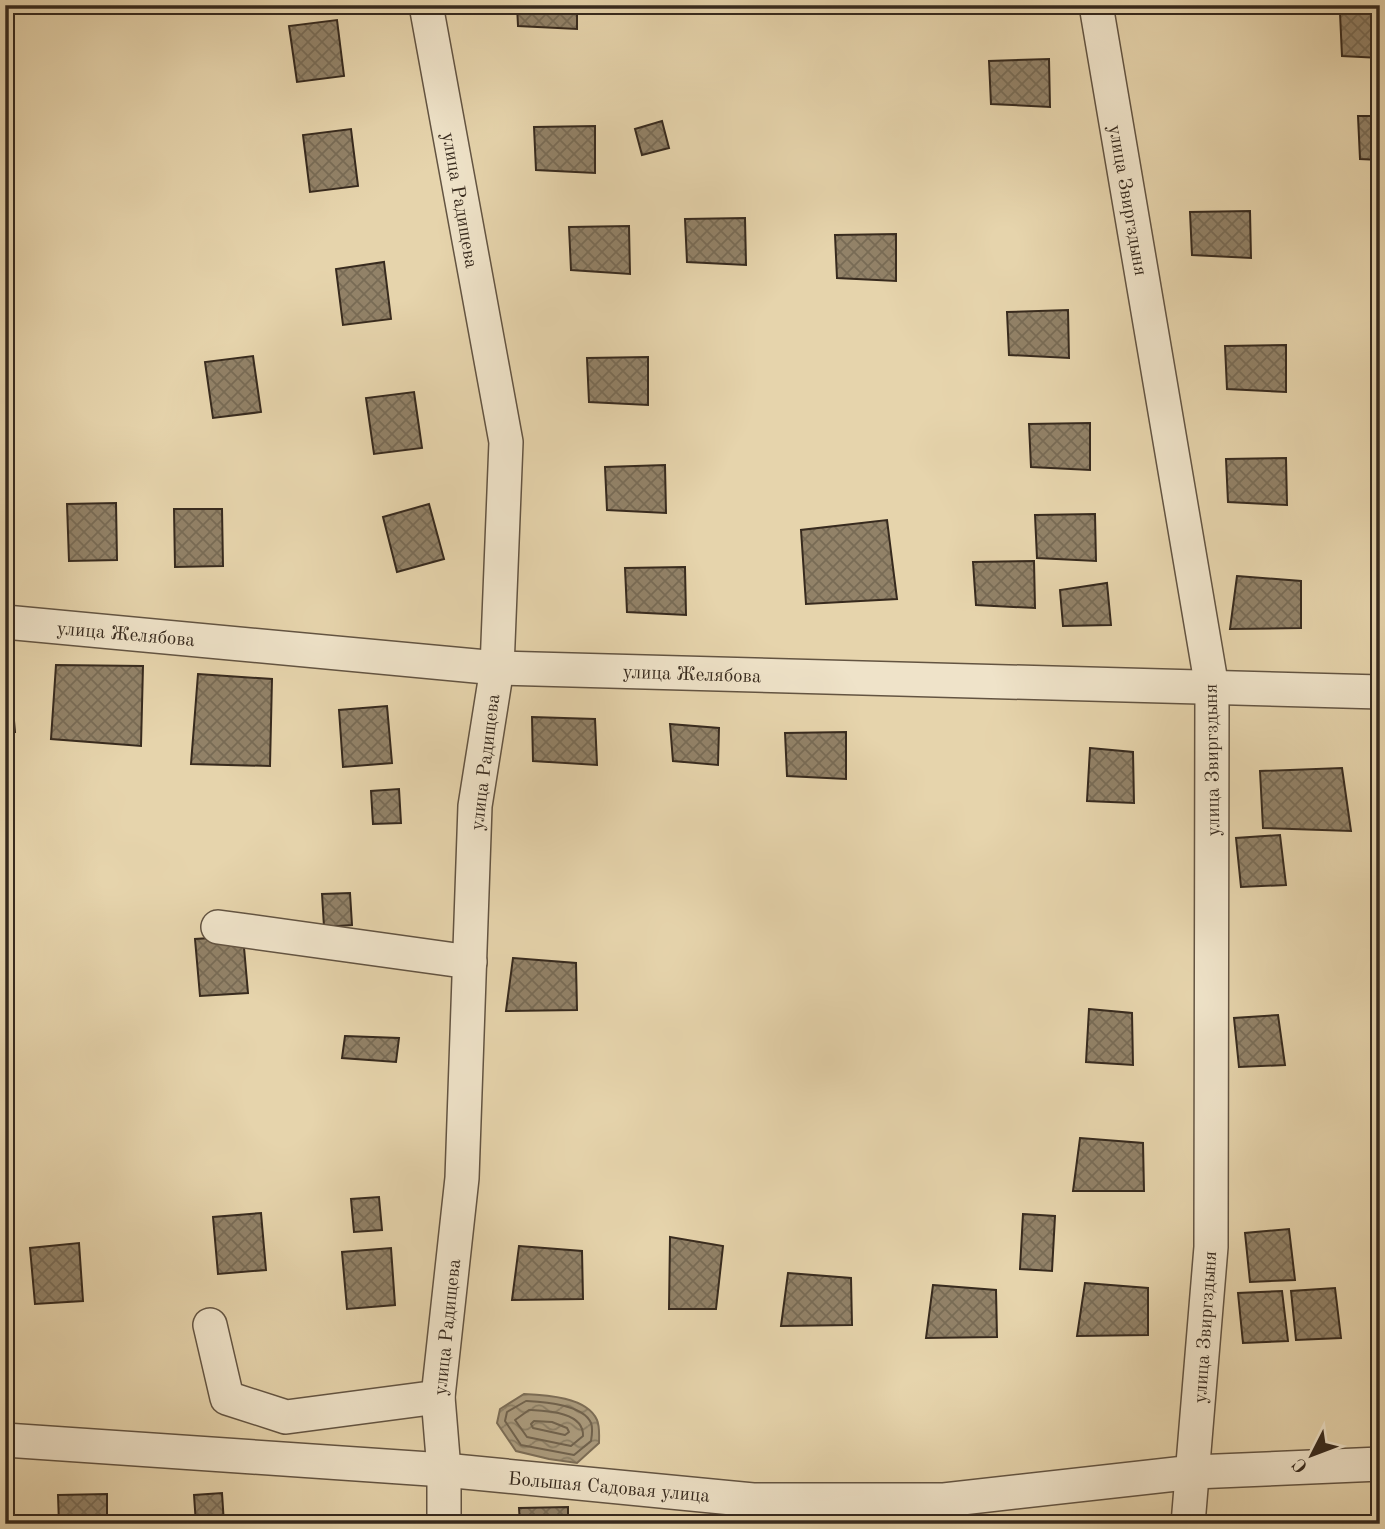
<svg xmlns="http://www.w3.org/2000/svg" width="1385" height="1529" font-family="'Old Standard TT',serif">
<defs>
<pattern id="water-waves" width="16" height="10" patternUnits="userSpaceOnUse" patternTransform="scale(1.75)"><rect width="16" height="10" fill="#aa9a7c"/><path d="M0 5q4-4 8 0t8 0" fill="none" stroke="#8b7e65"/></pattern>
<pattern id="building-cross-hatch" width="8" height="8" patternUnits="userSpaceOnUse" patternTransform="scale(1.75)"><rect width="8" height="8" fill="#928268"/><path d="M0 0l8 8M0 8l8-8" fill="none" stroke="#786b55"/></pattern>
</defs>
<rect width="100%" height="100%" fill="#e6d4ac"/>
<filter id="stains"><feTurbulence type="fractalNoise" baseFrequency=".00286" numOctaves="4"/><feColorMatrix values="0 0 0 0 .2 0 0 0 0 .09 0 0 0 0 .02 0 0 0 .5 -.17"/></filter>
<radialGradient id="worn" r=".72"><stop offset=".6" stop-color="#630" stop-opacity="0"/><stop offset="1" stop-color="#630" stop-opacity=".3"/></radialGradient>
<path fill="url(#water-waves)" stroke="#7c6d56" stroke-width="2" d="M524,1394C546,1395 587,1397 597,1420C600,1427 599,1436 599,1443L577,1463L549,1459L516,1451L497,1423L500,1409Z"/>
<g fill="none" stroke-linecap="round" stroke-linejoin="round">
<g stroke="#70624d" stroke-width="2">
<path d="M526,1401C543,1402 583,1404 591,1423C593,1428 592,1435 591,1441L574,1455L521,1445L505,1421L507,1412Z"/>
<path d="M529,1410C547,1411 584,1412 583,1436L571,1446L527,1437L515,1420Z"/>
<polygon points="534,1421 552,1422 567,1428 569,1432 565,1435 533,1428 531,1424"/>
</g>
</g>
<g fill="url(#building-cross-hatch)" stroke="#372a1e" stroke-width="2">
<polygon points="517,5 577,5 577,29 518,26"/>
<polygon points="1380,12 1380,58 1342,56 1340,13"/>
<polygon points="337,20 344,76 297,82 289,26"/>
<polygon points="1049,59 1050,107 991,104 989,61"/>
<polygon points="1358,116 1380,116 1380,160 1360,159"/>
<polygon points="662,121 669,148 642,155 635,129"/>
<polygon points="595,126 595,173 536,170 534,127"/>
<polygon points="351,129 358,186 310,192 303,135"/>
<polygon points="1250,211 1251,258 1192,255 1190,212"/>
<polygon points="745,218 746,265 687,262 685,219"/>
<polygon points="629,226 630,274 571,270 569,227"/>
<polygon points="896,234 896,281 837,278 835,235"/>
<polygon points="1375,257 1380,257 1380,300 1378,299"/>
<polygon points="384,262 391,319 343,325 336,269"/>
<polygon points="1068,310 1069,358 1009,355 1007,312"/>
<polygon points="1286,345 1286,392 1227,389 1225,346"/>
<polygon points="253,356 261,412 213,418 205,362"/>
<polygon points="648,357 648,405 589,402 587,358"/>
<polygon points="414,392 422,448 374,454 366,398"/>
<polygon points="1090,423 1090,470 1031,467 1029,424"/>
<polygon points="1286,458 1287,505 1228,502 1226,459"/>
<polygon points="665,465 666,513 607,510 605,467"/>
<polygon points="116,503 117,560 69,561 67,504"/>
<polygon points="429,504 444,559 397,572 383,517"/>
<polygon points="174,509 222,509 223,566 175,567"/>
<polygon points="1095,514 1096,561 1037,558 1035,515"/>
<polygon points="887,520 897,599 806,604 801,530"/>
<polygon points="1034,561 1035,608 976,605 973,562"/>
<polygon points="685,567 686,615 627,612 625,568"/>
<polygon points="1237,576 1301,581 1301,628 1230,629"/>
<polygon points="1107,583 1111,625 1063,626 1060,590"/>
<polygon points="56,665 143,666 141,746 51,739"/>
<polygon points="198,674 272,679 270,766 191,764"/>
<polygon points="5,675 10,675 15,732 5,732"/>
<polygon points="387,706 392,763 343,767 339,710"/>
<polygon points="532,717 595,719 597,765 533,761"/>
<polygon points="670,724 719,728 718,765 673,761"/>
<polygon points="846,732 846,779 787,776 785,733"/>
<polygon points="1090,748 1133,752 1134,803 1087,801"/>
<polygon points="1342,768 1351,831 1263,828 1260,771"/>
<polygon points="399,789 401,823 373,824 371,791"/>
<polygon points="1280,835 1286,885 1241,887 1236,838"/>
<polygon points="350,893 352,925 324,927 322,894"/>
<polygon points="243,936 248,993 200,996 195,939"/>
<polygon points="513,958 576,963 577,1010 506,1011"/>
<polygon points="1089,1009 1132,1013 1133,1065 1086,1062"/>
<polygon points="1278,1015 1285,1065 1239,1067 1234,1018"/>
<polygon points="345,1036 399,1038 396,1062 342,1058"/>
<polygon points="1080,1138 1143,1143 1144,1191 1073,1191"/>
<polygon points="379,1197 382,1230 354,1232 351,1199"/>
<polygon points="261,1213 266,1270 218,1274 213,1217"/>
<polygon points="1023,1214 1055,1216 1052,1271 1020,1269"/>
<polygon points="1289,1229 1295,1280 1250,1282 1245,1233"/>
<polygon points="670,1237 723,1246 716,1309 669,1309"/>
<polygon points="79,1243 83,1301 35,1304 30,1248"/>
<polygon points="519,1246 582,1251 583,1299 512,1300"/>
<polygon points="391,1248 395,1305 347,1309 342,1252"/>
<polygon points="788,1273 851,1278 852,1325 781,1326"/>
<polygon points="1085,1283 1148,1288 1148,1335 1077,1336"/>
<polygon points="933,1285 996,1290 997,1337 926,1338"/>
<polygon points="1335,1288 1341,1338 1296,1340 1291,1291"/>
<polygon points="1282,1291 1288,1341 1243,1343 1238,1293"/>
<polygon points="222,1493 224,1524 196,1524 194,1495"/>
<polygon points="107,1494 107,1524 59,1524 58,1495"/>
<polygon points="568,1507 568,1524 520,1524 519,1508"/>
</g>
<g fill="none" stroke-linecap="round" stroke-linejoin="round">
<g stroke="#635442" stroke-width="36">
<g id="minor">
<polyline points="426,5 506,442 497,668 475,806 462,1178 438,1397 444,1470 444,1524"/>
<polyline points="1096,5 1212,688 1211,1247 1188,1524"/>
<polyline points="5,622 497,668 1380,692"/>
<polyline points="218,927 470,962"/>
<polyline points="210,1325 227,1398 286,1417 438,1397"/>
<polyline points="5,1440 444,1470 753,1500 944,1500 1194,1472 1380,1464"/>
</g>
</g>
<use href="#minor" stroke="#efe3c9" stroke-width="33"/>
</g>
<g text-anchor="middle" stroke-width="5" stroke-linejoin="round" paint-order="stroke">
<g font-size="19" fill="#372a1e" stroke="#efe3c9">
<text transform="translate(461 200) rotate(80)" y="7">улица Радищева</text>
<text transform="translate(1129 200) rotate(80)" y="7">улица Звиргздыня</text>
<text transform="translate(126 633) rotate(5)" y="7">улица Желябова</text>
<text transform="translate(692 673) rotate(2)" y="7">улица Желябова</text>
<text transform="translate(1211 760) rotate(-91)" y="7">улица Звиргздыня</text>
<text transform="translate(484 762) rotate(-83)" y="7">улица Радищева</text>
<text transform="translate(446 1327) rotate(-84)" y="7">улица Радищева</text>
<text transform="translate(1204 1327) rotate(-86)" y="7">улица Звиргздыня</text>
<text transform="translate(609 1486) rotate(5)" y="7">Большая Садовая улица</text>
</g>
</g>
<rect width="1385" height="1529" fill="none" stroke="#e6d4ac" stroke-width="28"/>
<rect x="7" y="7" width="1371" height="1515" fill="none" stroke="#372a1e" stroke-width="3.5"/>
<rect x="14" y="14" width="1357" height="1501" fill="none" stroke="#372a1e" stroke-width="2"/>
<g transform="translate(1312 1455) rotate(228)" stroke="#efe3c9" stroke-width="5" paint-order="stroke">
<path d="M0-5L12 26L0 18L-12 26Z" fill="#372a1e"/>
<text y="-10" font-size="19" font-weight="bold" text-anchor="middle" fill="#372a1e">С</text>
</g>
<rect width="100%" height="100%" filter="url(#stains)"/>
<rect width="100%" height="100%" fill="url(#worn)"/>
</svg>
